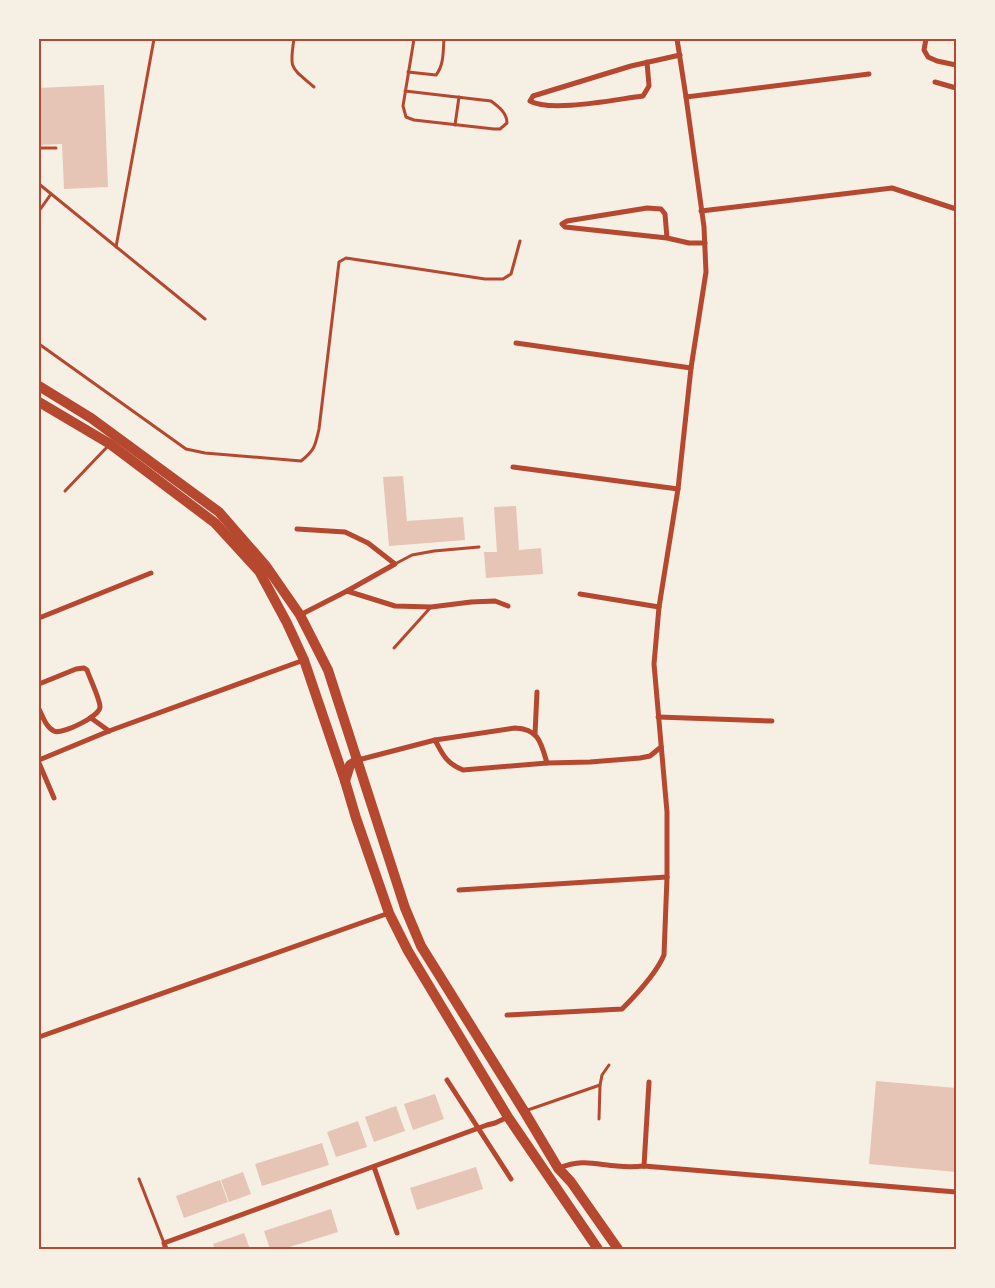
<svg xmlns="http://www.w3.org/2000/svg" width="995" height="1288" font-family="'IBM Plex Serif',serif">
<rect width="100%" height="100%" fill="#f6efe4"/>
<g fill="#e6c5b7">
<polygon points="104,85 108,187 64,189 62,144 39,145 39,88"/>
<polygon points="403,476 407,521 463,517 465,540 389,546 383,477"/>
<polygon points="516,506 519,550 541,548 543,574 486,578 484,552 497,552 494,507"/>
<polygon points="876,1081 956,1088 956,1172 869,1164"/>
<polygon points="435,1094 444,1119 413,1130 404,1104"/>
<polygon points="396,1106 405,1131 374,1142 365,1117"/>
<polygon points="358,1121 367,1147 336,1157 327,1132"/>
<polygon points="322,1143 329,1165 262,1186 255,1164"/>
<polygon points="476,1167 483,1189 417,1210 410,1188"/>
<polygon points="243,1172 251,1194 229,1202 221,1180"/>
<polygon points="220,1180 228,1202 184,1218 176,1196"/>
<polygon points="331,1209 338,1232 283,1249 270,1249 264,1231"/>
<polygon points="244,1233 250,1249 215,1249 213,1244"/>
</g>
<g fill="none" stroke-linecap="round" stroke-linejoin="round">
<g stroke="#b5482f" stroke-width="3">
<path d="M294,39C289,70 291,67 314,87"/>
<path d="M408,72L436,75C444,65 443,52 444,39"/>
<path d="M405,91L491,101C499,107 507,113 507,123L500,129H494L414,120L406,117L403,106L414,39"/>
<polyline points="455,125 459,97"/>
<polyline points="39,148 56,148"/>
<polyline points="39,184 205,319"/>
<polyline points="39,211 51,194"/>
<polyline points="116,247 154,39"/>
<path d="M39,344L186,449L205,453L301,461C315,450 315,446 319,429L339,262L346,258L485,279H503L511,274L520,241"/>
<polyline points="65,491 108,446"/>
<polyline points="395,564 412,555 434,551 479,547"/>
<polyline points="394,648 430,608"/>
<polyline points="525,1111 600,1085"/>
<polyline points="599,1119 600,1085 602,1075 609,1065"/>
<polyline points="139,1179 164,1243"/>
</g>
<g stroke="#b5482f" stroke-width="5">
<polyline points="926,39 924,50 928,57 937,61 956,65"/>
<path d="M647,62L649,86L643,96C617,99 551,113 530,101L533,96L631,66L680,55"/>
<polyline points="935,82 956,88"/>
<polyline points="686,97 869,74"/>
<polyline points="701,211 892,188 956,209"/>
<polyline points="667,238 665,214 661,209 647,208 567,221 562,224 565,227 667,238 689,243 705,243"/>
<polyline points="516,343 691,368"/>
<polyline points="513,467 678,489"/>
<polyline points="297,529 345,532 368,543 395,564 347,591 300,615"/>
<polyline points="347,591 395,606 431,607 471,602 495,601 508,606"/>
<polyline points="580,594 659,607"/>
<polyline points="39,618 151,573"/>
<path d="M39,684L76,669L84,668L87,670C90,679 100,699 100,707C100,716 62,735 54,731C46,727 43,717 39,709"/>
<polyline points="658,717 772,721"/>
<polyline points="91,718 109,731"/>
<polyline points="535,734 537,692"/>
<path d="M435,740C443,755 446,763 463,770L547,763L590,762L640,758L650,756L661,747"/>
<polyline points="39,760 109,731 304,660"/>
<path d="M358,760L435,740L515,728C539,729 541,743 547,763"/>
<polyline points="39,763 54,798"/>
<polyline points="459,890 667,877"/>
<path d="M507,1015L622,1009C637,994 656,974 664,955L667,877V812L654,664L659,607L678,489L691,368L706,272L704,227L686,97L677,39"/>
<polyline points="39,1037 389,913"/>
<polyline points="447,1080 511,1179"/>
<polyline points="644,1166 649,1082"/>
<polyline points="374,1167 397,1233"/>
<path d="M559,1168C582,1159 594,1164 617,1166C626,1167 635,1167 644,1166L956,1192"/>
<polyline points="166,1249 164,1243 487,1125 495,1123 508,1117"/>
</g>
<g stroke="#b5482f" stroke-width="10">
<polyline points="39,386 91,418 219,512 266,566 300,615 328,670 405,908 421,946 524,1111 558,1168 571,1182 618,1249"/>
<polyline points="39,402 110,444 215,523 259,571 287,623 304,660 345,781 356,818 389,913 408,951 508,1117 598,1249"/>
<polyline points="345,781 350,765 358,760"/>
</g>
</g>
<rect width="995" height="1288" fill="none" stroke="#f6efe4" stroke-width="80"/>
<rect x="40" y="40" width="915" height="1208" fill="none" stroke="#b5482f" stroke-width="2"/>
</svg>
